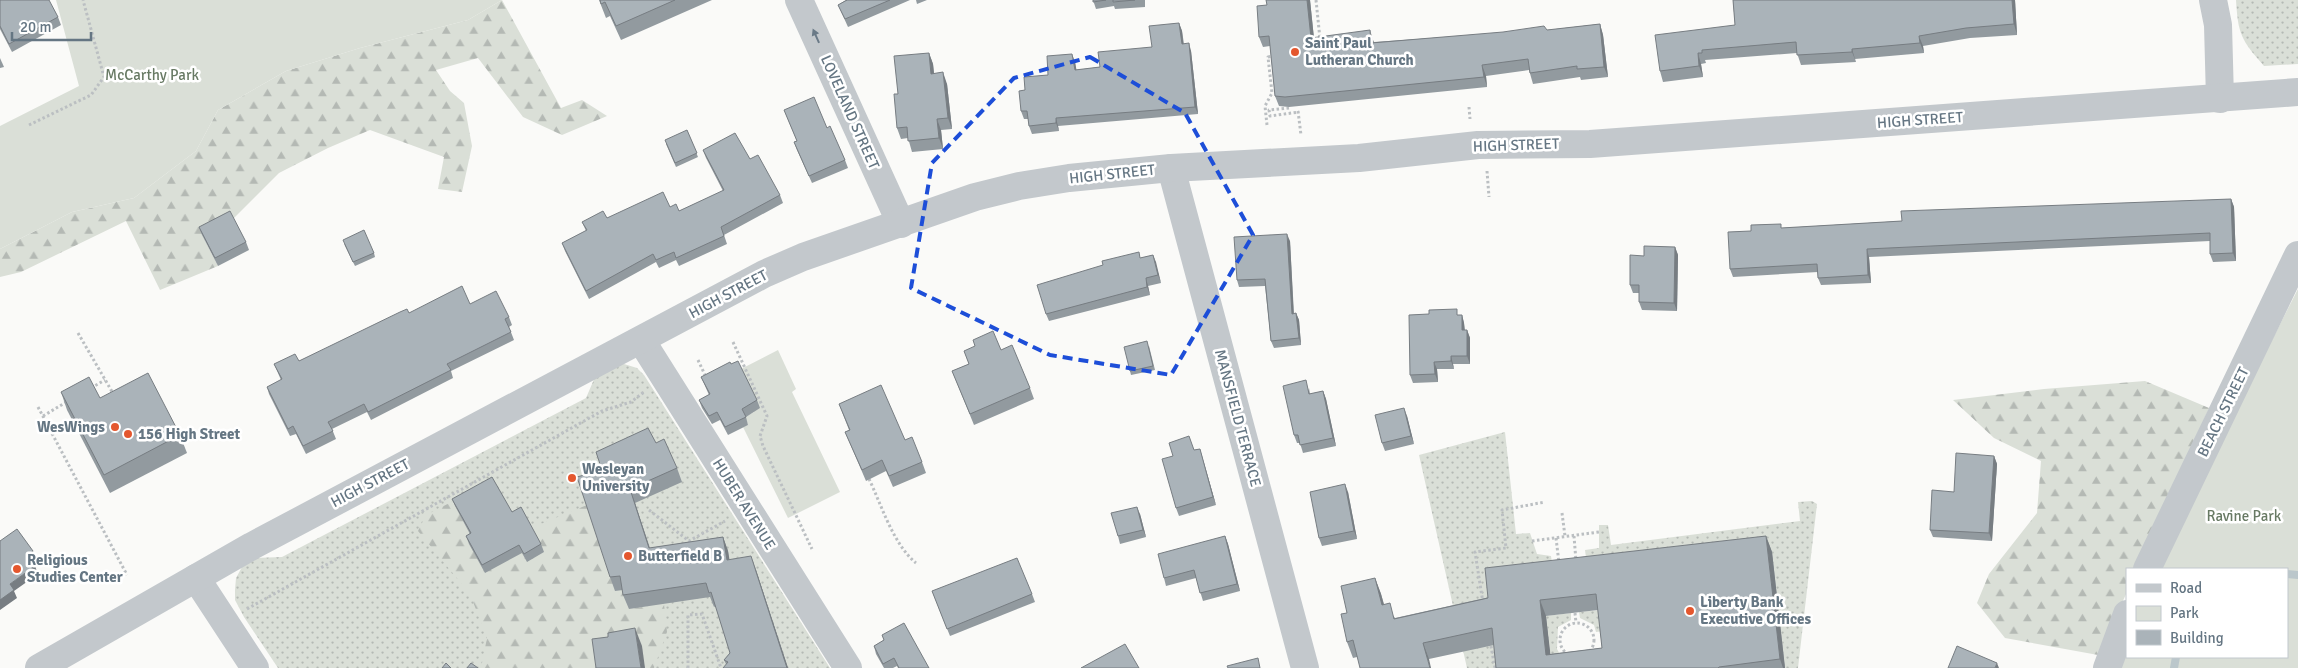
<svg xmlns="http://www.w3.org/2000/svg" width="2298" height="668" font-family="Signika,sans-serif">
<defs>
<pattern id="grass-dots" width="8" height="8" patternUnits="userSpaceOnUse" patternTransform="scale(1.25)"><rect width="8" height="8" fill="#dadfd7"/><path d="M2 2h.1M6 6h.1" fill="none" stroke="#b4b9b4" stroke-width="1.8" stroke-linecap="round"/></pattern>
<pattern id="forest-firs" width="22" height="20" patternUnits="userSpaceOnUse" patternTransform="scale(1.25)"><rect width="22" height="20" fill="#dadfd7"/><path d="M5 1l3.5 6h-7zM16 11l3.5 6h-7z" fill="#b4b9b4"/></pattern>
</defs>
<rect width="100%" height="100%" fill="#fafaf8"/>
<g fill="url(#grass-dots)">
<path d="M2236,0H2298V64L2264,66C2241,40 2238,34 2236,0Z"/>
<polygon points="624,364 637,368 644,375 830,668 278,668 244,617 235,600 235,590 236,578 242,567 253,558 282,557 586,398 595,377 615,365"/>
<polygon points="1505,432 1516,534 1530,533 1537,554 1551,556 1554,577 1500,668 1467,668 1419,455"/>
<polygon points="1812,501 1817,504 1798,668 1785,668 1772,552 1588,573 1585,550 1599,548 1599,525 1608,525 1611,545 1800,521 1798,502"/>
<polygon points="1601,610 1604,631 1596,632 1594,625 1580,618 1579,612"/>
<polygon points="1571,613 1571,620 1558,627 1557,649 1562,658 1552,668 1546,616"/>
</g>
<g fill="url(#forest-firs)">
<polygon points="502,0 561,108 582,100 607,116 562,135 523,117 478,58 436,70 450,91 464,103 472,146 462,192 438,189 444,157 370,130 328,148 279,173 233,219 202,235 218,266 160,290 126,221 21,272 0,277 0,249 72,212 134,198 196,151 218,110 286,71 360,48 468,20"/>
<polygon points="2145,381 2209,408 2137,569 2127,569 2127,592 2098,655 2005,638 1977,603 1989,574 2037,513 2041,461 1994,438 1953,400 2044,389"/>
<polygon points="471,492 507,525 527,562 531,528 587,505 625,590 629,609 664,604 667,632 654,668 481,668 487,638 470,594 418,531 426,515"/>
</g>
<g fill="#dadfd7">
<polygon points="56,0 502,0 468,20 360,48 286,71 218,110 196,151 134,198 72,212 0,249 0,126 79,86"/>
<polygon points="2298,289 2298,668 2121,668 2127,653 2127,657 2287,657 2287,569 2161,569 2227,428"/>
<polygon points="778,350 796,389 792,392 840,492 788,518 743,427 748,425 745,417 754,412 741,369"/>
</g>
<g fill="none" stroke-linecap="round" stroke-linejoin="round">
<g stroke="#bbc7cb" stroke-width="8">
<polyline points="2287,574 2298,575"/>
<polyline points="2174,668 2176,657"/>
</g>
<g stroke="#bbbfc2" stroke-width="3" stroke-dasharray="2.5 2.5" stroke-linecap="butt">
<polyline points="1316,0 1320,39"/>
<polyline points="1469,107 1470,119"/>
<polyline points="1289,108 1269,110 1270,116 1299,112"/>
<polyline points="1298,111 1301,135"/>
<polyline points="29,125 91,95 104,77 83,0"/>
<polyline points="1267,125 1265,106 1272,93 1268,57 1274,56"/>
<polyline points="1487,171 1489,197"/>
<polyline points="78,333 114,395"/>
<polyline points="733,342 767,416 760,436 763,446 812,549"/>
<polyline points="698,360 706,377"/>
<polyline points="91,388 105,380"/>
<polyline points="38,407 127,575"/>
<polyline points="43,416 68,401"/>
<path d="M869,479C882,506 893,544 916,563"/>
<polyline points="649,510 689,541 725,521"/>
<polyline points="1562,513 1565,536"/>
<polyline points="1574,536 1576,561"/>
<polyline points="1556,538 1559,563"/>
<polyline points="1532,541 1599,532"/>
<polyline points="1483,603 1475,552 1506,548 1502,510 1545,502"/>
<polyline points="247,609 602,411 631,402 644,392"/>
<polyline points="1575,613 1576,623"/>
<circle cx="1577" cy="640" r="17"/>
<polyline points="1490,641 1495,668"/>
<polyline points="688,668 688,615 702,614 721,668"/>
</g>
<g stroke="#c3c8cc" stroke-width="28">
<polyline points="799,0 901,224"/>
<polyline points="2213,0 2218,25 2220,99"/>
<polyline points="1171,168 1305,668"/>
<polyline points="641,340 848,668"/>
<polyline points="2147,569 2298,255"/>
<polyline points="196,578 255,668"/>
<polyline points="39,668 252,546 764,274 803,257 975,197 1019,186 1069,178 1171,168 1359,158 1478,145 1590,144 2298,92"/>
<polyline points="2107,668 2127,614"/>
</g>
</g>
<g fill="#929a9f" fill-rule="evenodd">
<polygon points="0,0 58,17 61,25 12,52 0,29"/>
<polygon points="599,0 712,0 621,40 610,16 606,18"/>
<polygon points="846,0 910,0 848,27 838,5"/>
<polygon points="916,0 927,0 917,4"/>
<polygon points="1093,0 1145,0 1145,7 1115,9 1114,6 1096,9"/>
<polygon points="1266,0 1310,0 1314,38 1373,40 1374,42 1547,30 1600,24 1603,35 1608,77 1581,80 1580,77 1533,84 1529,70 1486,76 1487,87 1289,107 1279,106 1275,96 1270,46 1263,47 1259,37 1267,5"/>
<polygon points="1733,0 2015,0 2017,35 1970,38 1923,46 1924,53 1855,59 1856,62 1801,65 1797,53 1705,60 1706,63 1701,64 1703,77 1663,82 1660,71 1735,25"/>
<polygon points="1179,23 1182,31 1184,44 1191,51 1198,114 1058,126 1059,131 1032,134 1029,126 1028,119 1024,119 1021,111 1025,90 1048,75 1075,62 1076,70 1100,67 1152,47"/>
<polygon points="929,53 933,64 934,73 947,84 952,129 941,130 943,149 912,152 908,138 901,139 897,128 898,94"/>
<polygon points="0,58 4,67 0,68"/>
<polygon points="784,110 827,128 845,160 848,168 812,183 797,150 794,142 797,141"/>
<polygon points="687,130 698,157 676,167 666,144"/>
<polygon points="703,150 750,159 780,195 783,203 724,235 727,244 679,266 676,260 659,268 656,262 589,299 565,251 562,243 586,231 582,222 670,207 679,211 723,191 706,158"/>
<polygon points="2231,199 2234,207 2236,261 2213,262 2210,254 2210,241 1869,257 1871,283 1821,285 1818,278 1818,272 1733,277 1730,269 1751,231 1782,228 1902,221"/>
<polygon points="199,227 246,242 249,250 218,266 202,235"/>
<polygon points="1290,241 1294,314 1296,313 1299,320 1301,345 1274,348 1271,341 1265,286 1239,287 1237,280"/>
<polygon points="344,244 374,253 375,257 355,266"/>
<polygon points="1675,247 1678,255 1677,311 1642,310 1639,302 1639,293 1633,293 1630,285 1644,256"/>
<polygon points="1153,255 1161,283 1148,286 1150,295 1049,321 1046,314 1141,258"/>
<polygon points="470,304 509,317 512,325 509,327 514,340 451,371 453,378 371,420 367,412 332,429 336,439 306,454 296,434 290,436 269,394 267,387 281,380 274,364 299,361 409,313"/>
<polygon points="1459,315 1462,315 1464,323 1465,330 1467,330 1470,338 1470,364 1453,364 1454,369 1437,369 1438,382 1413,383 1410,375"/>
<polygon points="1149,346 1155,370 1131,375 1130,371"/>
<polygon points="1001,350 1030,388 1034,399 974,425 952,371 969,364 964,351"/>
<polygon points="731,364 757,400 760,408 746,417 748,425 728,435 720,420 712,424 702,408 699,400 709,395 701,377"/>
<polygon points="1309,388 1310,394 1323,391 1326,399 1336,446 1303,453 1300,443 1297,443 1294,435"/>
<polygon points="61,392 100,398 180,435 187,453 110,493 67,410"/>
<polygon points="839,404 905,440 922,462 926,473 893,487 886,471 866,481 845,432 849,430"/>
<polygon points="1407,416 1414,444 1385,451 1382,443"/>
<polygon points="1200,449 1216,505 1179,516 1176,508 1194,450"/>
<polygon points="1994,456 1997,464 1992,541 1933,537 1930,530 1954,492"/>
<polygon points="677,468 682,482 635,503 650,548 723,537 728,551 729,560 756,570 788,668 726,664 724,660 730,653 716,606 714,607 710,597 629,609 623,595 623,590 615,591 610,577 602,470"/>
<polygon points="1348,492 1357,539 1322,546 1319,538"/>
<polygon points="452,499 512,512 541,544 544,552 527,562 522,553 485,573 469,544 466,536 470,534 455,506"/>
<polygon points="1140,514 1146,537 1120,544 1118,536"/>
<polygon points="1225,536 1228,544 1240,591 1203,601 1196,578 1166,586 1164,578"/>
<path d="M1766,536L1772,552L1785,668H1496L1494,645L1429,659L1357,657L1353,658L1347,642V613L1375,578L1381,594L1384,604L1395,618ZM1598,610L1602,648L1550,654L1546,616Z"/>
<polygon points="932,591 1032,594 1035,602 950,636"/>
<polygon points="882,635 929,668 898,668 897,666 893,668 884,668 876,654 874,646 884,640"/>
</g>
<g fill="#777d82">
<polygon points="1307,0 1310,0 1315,49 1311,38"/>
<polygon points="2012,0 2015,0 2017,35 2014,24"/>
<polygon points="1179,23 1182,31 1184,52 1182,44"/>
<polygon points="1600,24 1603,35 1608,77 1604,67"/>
<polygon points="1370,30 1373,40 1375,53 1371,43"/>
<polygon points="1919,36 1923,46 1924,53 1920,43"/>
<polygon points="1189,43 1191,51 1198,114 1195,107"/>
<polygon points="1852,49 1855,59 1856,62 1852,52"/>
<polygon points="929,53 933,64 935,85 931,74"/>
<polygon points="1698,53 1701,64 1703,77 1699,66"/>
<polygon points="1072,54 1075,62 1078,78 1075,70"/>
<polygon points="1482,65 1486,76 1487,87 1484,77"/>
<polygon points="943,72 947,84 952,129 948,118"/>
<polygon points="1056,118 1058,126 1059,131 1056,123"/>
<polygon points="937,119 941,130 943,149 939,138"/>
<polygon points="2231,199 2234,207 2236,261 2233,253"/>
<polygon points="1287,234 1290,241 1294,321 1292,314"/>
<polygon points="1675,247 1678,255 1677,311 1674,303"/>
<polygon points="1867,249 1869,257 1871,283 1868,275"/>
<polygon points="1153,255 1156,262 1161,283 1158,275"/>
<polygon points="1146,278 1148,286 1150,295 1147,287"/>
<polygon points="1296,313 1299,320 1301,345 1299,338"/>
<polygon points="1462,315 1464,323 1465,338 1462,330"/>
<polygon points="1467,330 1470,338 1470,364 1467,356"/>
<polygon points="1451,356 1453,364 1454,369 1451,361"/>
<polygon points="1434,362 1437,369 1438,382 1435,374"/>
<polygon points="1323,391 1326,399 1336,446 1333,438"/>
<polygon points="1404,408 1407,416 1414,444 1411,436"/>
<polygon points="1200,449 1216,505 1213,497"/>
<polygon points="1994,456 1997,464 1992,541 1989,533"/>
<polygon points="1345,484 1348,492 1357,539 1354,531"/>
<polygon points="630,489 635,503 654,562 649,548"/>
<polygon points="1137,507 1140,514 1146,537 1143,530"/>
<polygon points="1225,536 1228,544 1240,591 1237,584"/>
<polygon points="1766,536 1772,552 1785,668 1783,668 1780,659"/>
<polygon points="723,537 728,551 732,574 727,560"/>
<polygon points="33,551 36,559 30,563 27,555"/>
<polygon points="751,556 756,570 788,668 787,668"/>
<polygon points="35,566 38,574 14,591 17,598 0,610 0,600 10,584"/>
<polygon points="1375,578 1381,594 1388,621 1382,605"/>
<polygon points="1540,600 1546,616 1552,668 1546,655"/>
<polygon points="635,628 642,646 645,668 641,668"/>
<polygon points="1423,643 1429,659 1431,668 1430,668"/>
<polygon points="1997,663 1999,668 1995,668"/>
</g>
<g fill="#aab3b9" stroke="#777d82" fill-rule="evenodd">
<polygon points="0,0 49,0 58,17 9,44 0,26"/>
<polygon points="600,0 675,0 616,26 605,2 601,4"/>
<polygon points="847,0 846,0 890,0 845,19 838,5"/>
<polygon points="1093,0 1106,0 1093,2"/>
<polygon points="1113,0 1135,0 1113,2"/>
<polygon points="1266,0 1307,0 1311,38 1370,30 1371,43 1503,32 1544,26 1547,30 1600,24 1604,67 1577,69 1577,66 1530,73 1528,59 1482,65 1484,77 1285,97 1275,96 1269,36 1259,37 1257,6 1267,5"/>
<polygon points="1733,0 2012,0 2014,24 1966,28 1919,36 1920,43 1852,49 1852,52 1797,55 1796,42 1702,50 1702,53 1698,53 1699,66 1660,71 1655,35 1735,25"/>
<polygon points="1179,23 1182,44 1189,43 1195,107 1056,118 1056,123 1029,126 1027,111 1021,111 1019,91 1025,90 1024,77 1048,75 1047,56 1072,54 1075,70 1100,67 1098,52 1152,47 1149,26"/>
<polygon points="929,53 931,74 943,72 948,118 937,119 939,138 908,141 907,127 897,128 894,94 898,94 894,56"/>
<polygon points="814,97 827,128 830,126 845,160 809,176 794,142 797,141 784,110"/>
<polygon points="687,130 697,153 675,163 665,140"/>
<polygon points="735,133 750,159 758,155 780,195 721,227 724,236 676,258 674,252 656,260 653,254 586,291 562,243 587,230 582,222 603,211 607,218 663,192 670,207 676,204 679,211 724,190 703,150"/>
<polygon points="2231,199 2233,253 2210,254 2210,233 1867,249 1868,275 1818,278 1817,264 1730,269 1728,232 1751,231 1751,225 1781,224 1781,228 1902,221 1901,211"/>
<polygon points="230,211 246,242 215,258 199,227"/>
<polygon points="364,230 374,253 353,262 343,240"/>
<polygon points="1287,234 1292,314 1296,313 1299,338 1271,341 1265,279 1237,280 1234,237"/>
<polygon points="1644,246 1675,247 1674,303 1639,302 1639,285 1630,285 1630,255 1644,256"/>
<polygon points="1139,252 1140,258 1153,255 1158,275 1146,278 1147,287 1046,314 1037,285 1103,265 1102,261"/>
<polygon points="462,286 470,304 496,291 509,317 505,319 511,332 447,364 451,370 368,412 364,404 328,422 333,431 303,446 293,426 288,429 267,387 282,379 274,364 295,354 299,361 400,312 407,309 409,313"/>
<polygon points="1457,309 1457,315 1462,315 1462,330 1467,330 1467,356 1451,356 1451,361 1434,362 1435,374 1410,375 1409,315 1429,314 1429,310"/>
<polygon points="993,331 1001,350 1012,345 1030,388 970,414 952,371 969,364 964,351 975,346 973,340"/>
<polygon points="1147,341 1153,366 1130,371 1124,347"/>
<polygon points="738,361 757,400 742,409 746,417 725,427 717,412 709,416 699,400 710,394 701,377 730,362 731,364"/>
<polygon points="148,373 180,435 104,475 61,392 89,377 100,398"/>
<polygon points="1306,380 1309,394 1323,391 1333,438 1300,445 1298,435 1294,435 1283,386"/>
<polygon points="881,385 905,440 912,437 922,462 889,476 882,460 862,470 845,432 850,430 839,404"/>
<polygon points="1404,408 1411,436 1382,443 1375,415"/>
<polygon points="648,428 656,443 664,439 677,468 630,489 649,548 723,537 727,560 751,556 787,668 723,668 728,662 724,660 730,653 711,592 709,593 706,583 623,595 620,576 610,577 577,477 602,470 596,452"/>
<polygon points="1189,436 1194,450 1200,449 1213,497 1176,508 1162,459 1173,456 1169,443"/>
<polygon points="1956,453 1994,456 1989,533 1930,530 1932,490 1954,492"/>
<polygon points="492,477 512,512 521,507 541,544 524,554 519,545 482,565 466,536 471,533 452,499"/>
<polygon points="1345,484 1354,531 1319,538 1310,492"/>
<polygon points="1137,507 1143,530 1118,536 1111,513"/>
<polygon points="17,529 33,551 27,555 35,566 10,584 14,590 0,600 0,541"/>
<polygon points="1225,536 1237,584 1200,593 1194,570 1164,578 1158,554"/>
<path d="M1766,536L1780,659L1719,667L1718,668H1496L1492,628L1423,643L1430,668H1360L1353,640L1347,642L1341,614L1347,613L1341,586L1375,578L1382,605L1390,603L1394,619L1488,598L1485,568ZM1596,594L1602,648L1546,655L1540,600Z"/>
<polygon points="1017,558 1032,594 947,629 932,591"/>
<polygon points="904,623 929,668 899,668 894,658 883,664 874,646 884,640 882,635"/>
<polygon points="635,628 641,668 596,668 592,639 608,637 608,633"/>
<polygon points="1125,644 1139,668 1081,668"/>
<polygon points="1957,646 1997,663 1995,668 1948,668"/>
<polygon points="1258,658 1260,668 1228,668 1227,666"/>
<polygon points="446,663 451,668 442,668"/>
<polygon points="471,663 478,668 467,668"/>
</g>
<defs><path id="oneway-solid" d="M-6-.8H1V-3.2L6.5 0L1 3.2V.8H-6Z" transform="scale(1.25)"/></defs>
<use fill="#6a7a87" href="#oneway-solid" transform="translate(816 36) rotate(-114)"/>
<path fill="none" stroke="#1d4ed8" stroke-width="4" stroke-dasharray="10 6" stroke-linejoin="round" d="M1090,57L1185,113L1253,235L1171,375L1050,355L911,288L932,163L1014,78Z"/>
<g fill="#e4572e" stroke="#fff" stroke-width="2">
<circle cx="1295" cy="52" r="5"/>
<circle cx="115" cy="427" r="5"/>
<circle cx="128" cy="434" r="5"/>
<circle cx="572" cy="478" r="5"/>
<circle cx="628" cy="556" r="5"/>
<circle cx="17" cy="569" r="5"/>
<circle cx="1690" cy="611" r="5"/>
</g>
<g text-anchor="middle" stroke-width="5" stroke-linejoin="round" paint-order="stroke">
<g font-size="15" font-weight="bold" fill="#657683" stroke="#fff" text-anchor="start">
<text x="1305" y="48">Saint Paul<tspan x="1305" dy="17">Lutheran Church</tspan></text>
<text x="105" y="432" text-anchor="end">WesWings</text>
<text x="138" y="439">156 High Street</text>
<text x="582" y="474">Wesleyan<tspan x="582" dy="17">University</tspan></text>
<text x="638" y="561">Butterfield B</text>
<text x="27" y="565">Religious<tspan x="27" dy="17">Studies Center</tspan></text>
<text x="1700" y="607">Liberty Bank<tspan x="1700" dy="17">Executive Offices</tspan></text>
</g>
<g font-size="15" fill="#687a64" stroke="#fff">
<text x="152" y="80">McCarthy Park</text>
<text x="2244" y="521">Ravine Park</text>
</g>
<g font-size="15" fill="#657683" stroke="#fff">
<text transform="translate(850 112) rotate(66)" y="5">LOVELAND STREET</text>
<text transform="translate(1920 120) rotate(-4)" y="5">HIGH STREET</text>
<text transform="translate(1516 145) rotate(-2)" y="5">HIGH STREET</text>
<text transform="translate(1112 174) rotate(-6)" y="5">HIGH STREET</text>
<text transform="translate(728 294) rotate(-28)" y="5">HIGH STREET</text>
<text transform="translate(2223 412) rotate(-64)" y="5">BEACH STREET</text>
<text transform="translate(1238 418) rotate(75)" y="5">MANSFIELD TERRACE</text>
<text transform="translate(370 483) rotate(-28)" y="5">HIGH STREET</text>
<text transform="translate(744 504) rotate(58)" y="5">HUBER AVENUE</text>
</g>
</g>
<rect x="2126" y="568" width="162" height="90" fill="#ffffff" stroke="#c1c8cd"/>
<rect x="2136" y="584" width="25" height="8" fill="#c3c8cc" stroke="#c1c8cd"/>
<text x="2170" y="593" font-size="15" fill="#657683">Road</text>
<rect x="2136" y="606" width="25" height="15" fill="#dadfd7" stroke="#c1c8cd"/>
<text x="2170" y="618" font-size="15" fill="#657683">Park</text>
<rect x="2136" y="630" width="25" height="15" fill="#aab3b9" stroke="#c1c8cd"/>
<text x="2170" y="643" font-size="15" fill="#657683">Building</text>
<path d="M12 32v8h79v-8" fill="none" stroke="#657683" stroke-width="2.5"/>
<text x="20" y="32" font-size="15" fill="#657683" stroke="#ffffff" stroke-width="4" paint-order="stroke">20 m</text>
</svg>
